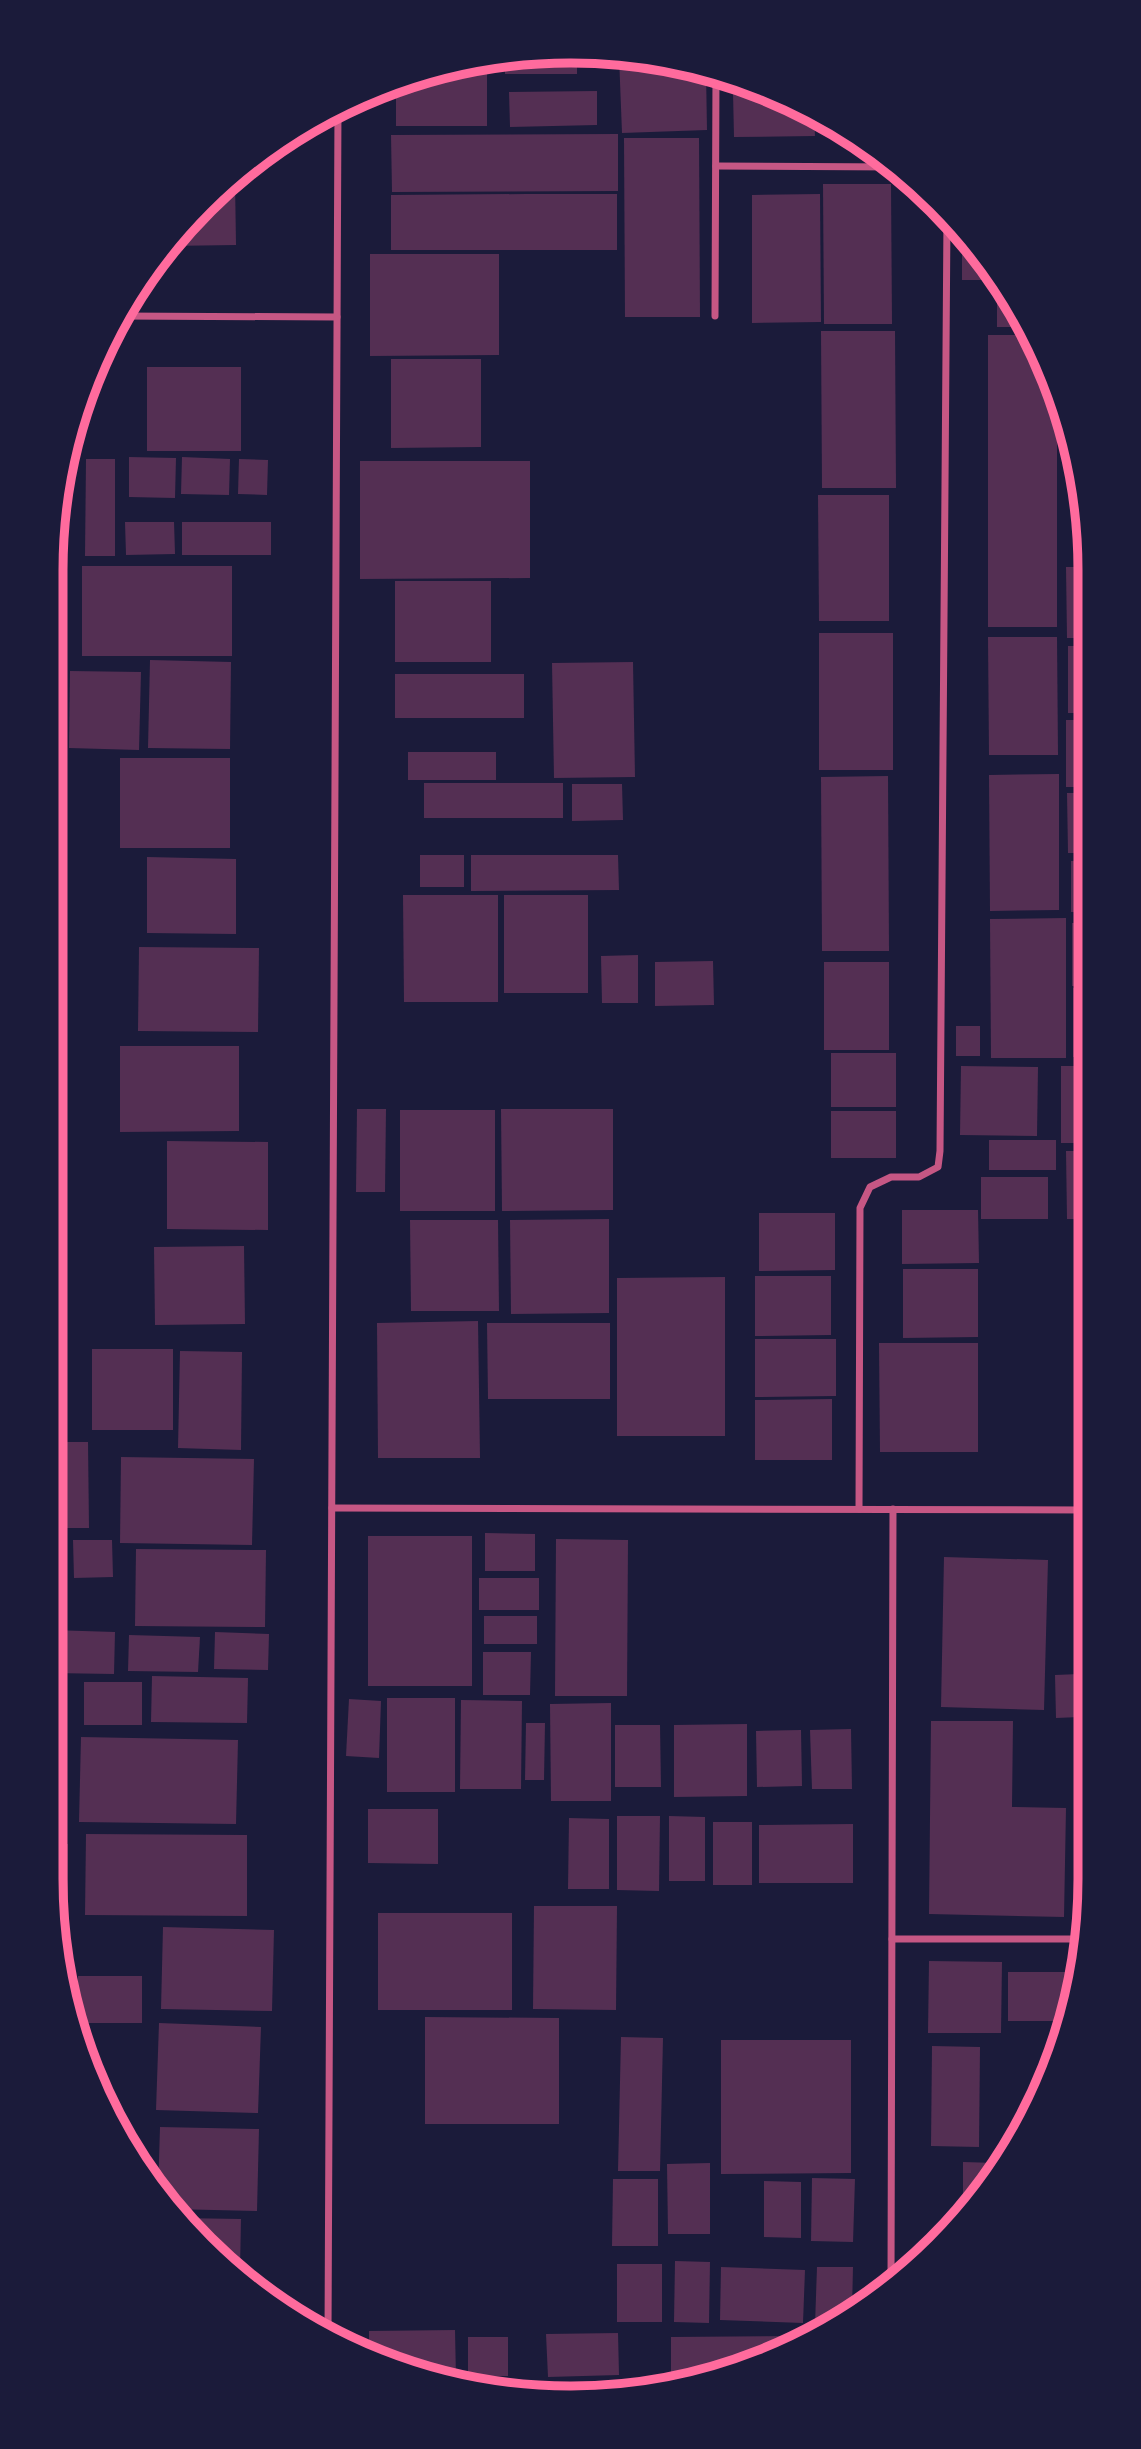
<svg xmlns="http://www.w3.org/2000/svg" width="1141" height="2449" font-family="'Alegreya Sans',sans-serif">
<rect width="100%" height="100%" fill="#1b1b3a"/>
<g fill="#542f53">
<polygon points="570,51 577,51 577,74 505,74 505,57"/>
<polygon points="619,56 672,61 706,71 707,130 622,133"/>
<polygon points="487,59 487,126 396,126 396,83 469,61"/>
<polygon points="730,78 754,86 730,87"/>
<polygon points="597,91 597,125 510,127 509,92"/>
<polygon points="733,92 772,92 814,116 815,136 734,137"/>
<polygon points="618,134 618,191 392,192 391,135"/>
<polygon points="624,138 699,138 700,317 625,317"/>
<polygon points="230,181 235,181 236,245 168,246 203,203"/>
<polygon points="823,184 891,184 892,324 824,324"/>
<polygon points="526,194 617,194 617,250 391,250 391,195"/>
<polygon points="820,194 821,322 752,323 752,195"/>
<polygon points="962,244 973,244 983,254 997,280 962,280"/>
<polygon points="370,254 499,254 499,355 370,356"/>
<polygon points="997,285 1001,285 1025,327 997,327"/>
<polygon points="821,331 895,331 896,488 822,488"/>
<polygon points="988,335 1029,335 1051,371 1057,395 1057,627 988,627"/>
<polygon points="391,359 481,359 481,447 391,448"/>
<rect x="147" y="367" width="94" height="84"/>
<polygon points="129,457 176,458 175,498 129,497"/>
<polygon points="182,457 230,459 229,495 181,494"/>
<polygon points="86,459 115,459 115,556 85,556"/>
<polygon points="239,459 268,460 267,495 238,494"/>
<polygon points="360,461 530,461 530,578 360,579"/>
<polygon points="60,477 67,477 67,551 53,551"/>
<polygon points="1074,487 1082,487 1086,502 1086,557 1074,557"/>
<polygon points="818,495 889,495 889,621 819,621"/>
<polygon points="125,522 174,522 175,554 126,555"/>
<rect x="182" y="522" width="89" height="33"/>
<polygon points="52,561 60,561 60,655 51,655"/>
<rect x="82" y="566" width="150" height="90"/>
<polygon points="1066,567 1086,567 1086,638 1067,638"/>
<rect x="395" y="581" width="96" height="81"/>
<rect x="819" y="633" width="74" height="137"/>
<polygon points="988,637 1057,637 1058,755 989,755"/>
<rect x="1068" y="646" width="18" height="67"/>
<polygon points="150,660 231,662 230,749 148,748"/>
<polygon points="633,662 635,777 554,778 552,663"/>
<polygon points="70,671 141,672 139,750 69,748"/>
<rect x="395" y="674" width="129" height="44"/>
<polygon points="1066,720 1086,720 1087,787 1066,787"/>
<rect x="408" y="752" width="88" height="28"/>
<rect x="120" y="758" width="110" height="90"/>
<polygon points="1059,774 1059,910 990,911 989,775"/>
<polygon points="888,776 889,951 822,951 821,777"/>
<rect x="424" y="783" width="139" height="35"/>
<polygon points="572,784 622,784 623,820 572,821"/>
<polygon points="1067,793 1087,793 1087,853 1068,853"/>
<rect x="420" y="855" width="44" height="32"/>
<polygon points="471,855 618,855 619,890 471,891"/>
<polygon points="147,857 236,859 236,934 147,933"/>
<polygon points="1087,860 1087,912 1071,912 1071,861"/>
<polygon points="403,895 498,895 498,1002 404,1002"/>
<rect x="504" y="895" width="84" height="98"/>
<polygon points="1066,918 1066,1058 991,1058 990,919"/>
<rect x="1072" y="923" width="15" height="63"/>
<polygon points="139,947 259,948 258,1032 138,1031"/>
<polygon points="638,955 638,1003 602,1003 601,956"/>
<polygon points="713,961 714,1005 655,1006 655,962"/>
<rect x="824" y="962" width="65" height="88"/>
<polygon points="1073,988 1087,988 1088,1057 1073,1057"/>
<rect x="956" y="1026" width="24" height="30"/>
<polygon points="120,1046 239,1046 239,1131 120,1132"/>
<rect x="831" y="1053" width="65" height="54"/>
<polygon points="51,1061 54,1061 55,1136 51,1136"/>
<polygon points="961,1066 1038,1067 1037,1136 960,1135"/>
<rect x="1061" y="1066" width="27" height="77"/>
<polygon points="357,1109 386,1109 385,1192 356,1192"/>
<polygon points="501,1109 613,1109 613,1210 502,1211"/>
<rect x="400" y="1110" width="95" height="101"/>
<rect x="831" y="1111" width="65" height="47"/>
<rect x="989" y="1140" width="67" height="30"/>
<polygon points="167,1141 268,1142 268,1230 167,1229"/>
<polygon points="1066,1151 1088,1151 1088,1219 1067,1219"/>
<rect x="981" y="1177" width="67" height="42"/>
<polygon points="902,1210 978,1210 979,1263 902,1264"/>
<polygon points="759,1213 835,1213 835,1270 759,1271"/>
<polygon points="609,1219 609,1313 511,1314 510,1220"/>
<polygon points="410,1220 498,1220 499,1311 411,1311"/>
<polygon points="244,1246 245,1324 155,1325 154,1247"/>
<rect x="51" y="1249" width="3" height="82"/>
<polygon points="903,1269 978,1269 978,1337 903,1338"/>
<polygon points="755,1276 831,1276 831,1335 755,1336"/>
<polygon points="725,1277 725,1436 617,1436 617,1278"/>
<polygon points="478,1321 480,1458 378,1458 377,1323"/>
<polygon points="487,1323 610,1323 610,1399 488,1399"/>
<polygon points="755,1339 836,1339 836,1396 755,1397"/>
<polygon points="879,1343 978,1343 978,1452 880,1452"/>
<rect x="92" y="1349" width="81" height="81"/>
<polygon points="180,1351 242,1352 241,1450 178,1448"/>
<polygon points="832,1399 832,1460 755,1460 755,1400"/>
<polygon points="51,1442 88,1442 89,1528 51,1528"/>
<polygon points="121,1457 254,1459 252,1545 120,1543"/>
<polygon points="485,1533 535,1534 535,1571 485,1571"/>
<rect x="368" y="1536" width="104" height="150"/>
<polygon points="556,1539 628,1540 627,1696 555,1696"/>
<polygon points="73,1540 112,1540 113,1577 74,1578"/>
<polygon points="136,1549 266,1550 265,1627 135,1626"/>
<polygon points="944,1557 1048,1560 1044,1710 941,1707"/>
<rect x="479" y="1578" width="60" height="32"/>
<rect x="484" y="1616" width="53" height="28"/>
<polygon points="51,1630 115,1632 114,1674 51,1673"/>
<polygon points="215,1632 269,1634 268,1670 214,1669"/>
<polygon points="129,1635 200,1637 198,1672 128,1671"/>
<polygon points="483,1652 531,1652 530,1695 483,1695"/>
<polygon points="1079,1674 1080,1717 1056,1718 1055,1675"/>
<polygon points="152,1676 248,1678 247,1723 151,1722"/>
<rect x="84" y="1682" width="58" height="43"/>
<rect x="387" y="1698" width="68" height="94"/>
<polygon points="349,1699 381,1701 379,1758 346,1756"/>
<polygon points="461,1700 522,1701 521,1789 460,1789"/>
<polygon points="611,1703 611,1801 551,1801 550,1704"/>
<polygon points="931,1721 1013,1721 1012,1807 1066,1808 1064,1917 929,1914"/>
<polygon points="526,1723 545,1723 544,1780 525,1780"/>
<polygon points="747,1724 747,1796 674,1797 674,1725"/>
<polygon points="615,1725 660,1725 661,1787 615,1787"/>
<polygon points="851,1729 852,1789 812,1789 810,1730"/>
<polygon points="801,1730 802,1786 757,1787 756,1731"/>
<polygon points="81,1737 238,1740 236,1824 79,1822"/>
<polygon points="368,1809 438,1809 438,1864 368,1863"/>
<polygon points="617,1816 660,1816 659,1891 617,1890"/>
<polygon points="669,1816 705,1817 705,1881 669,1881"/>
<polygon points="569,1818 609,1819 609,1889 568,1889"/>
<rect x="713" y="1822" width="39" height="63"/>
<polygon points="853,1824 853,1883 759,1883 759,1825"/>
<polygon points="86,1834 247,1835 247,1916 85,1915"/>
<polygon points="51,1844 68,1844 68,1928 59,1928 51,1878"/>
<polygon points="534,1906 617,1906 616,2010 533,2009"/>
<rect x="378" y="1913" width="134" height="97"/>
<polygon points="163,1927 274,1930 272,2011 161,2009"/>
<polygon points="929,1961 1002,1962 1001,2033 928,2033"/>
<polygon points="1008,1972 1081,1972 1068,2021 1008,2021"/>
<rect x="78" y="1976" width="64" height="47"/>
<polygon points="425,2017 559,2018 559,2124 425,2124"/>
<polygon points="159,2023 261,2027 258,2113 156,2110"/>
<polygon points="621,2037 663,2038 660,2171 618,2171"/>
<polygon points="721,2040 851,2040 851,2173 721,2174"/>
<polygon points="932,2046 980,2047 979,2147 931,2146"/>
<polygon points="160,2127 259,2129 257,2211 171,2209 158,2191"/>
<polygon points="963,2162 997,2163 962,2220 963,2190"/>
<polygon points="710,2163 710,2234 668,2234 667,2164"/>
<polygon points="812,2178 855,2179 853,2242 811,2241"/>
<polygon points="613,2179 658,2179 658,2246 612,2246"/>
<polygon points="764,2181 801,2182 801,2238 764,2237"/>
<polygon points="178,2218 241,2219 240,2270 179,2221"/>
<polygon points="675,2261 710,2262 709,2323 674,2322"/>
<rect x="617" y="2264" width="45" height="58"/>
<polygon points="721,2267 805,2270 803,2323 720,2320"/>
<polygon points="817,2267 853,2267 852,2310 834,2326 815,2325"/>
<polygon points="455,2330 456,2378 442,2378 369,2351 369,2331"/>
<polygon points="618,2333 619,2375 548,2377 546,2334"/>
<polygon points="814,2336 737,2371 671,2386 671,2337"/>
<rect x="468" y="2337" width="40" height="39"/>
</g>
<g fill="none" stroke-linecap="round" stroke-linejoin="round">
<g stroke="#c65784" stroke-width="7">
<polyline points="716,166 896,167"/>
<polyline points="120,316 337,317"/>
<polyline points="715,316 716,74"/>
<polyline points="332,1508 1089,1510"/>
<polyline points="859,1509 860,1208 870,1187 891,1177 919,1177 938,1167 940,1151 947,218"/>
<polyline points="892,1939 1084,1939"/>
<polyline points="891,2279 893,1509"/>
<polyline points="328,2335 338,108"/>
</g>
</g>
<path d="M0 0H1141V2449H0ZM570 63H571A507 507 0 0 1 1078 570V1879A507 507 0 0 1 571 2386H570A507 507 0 0 1 63 1879V570A507 507 0 0 1 570 63Z" fill="#1b1b3a" fill-rule="evenodd"/>
<path fill="none" stroke="#ff6b9d" stroke-width="9" d="M570 63H571A507 507 0 0 1 1078 570V1879A507 507 0 0 1 571 2386H570A507 507 0 0 1 63 1879V570A507 507 0 0 1 570 63Z"/>
</svg>
